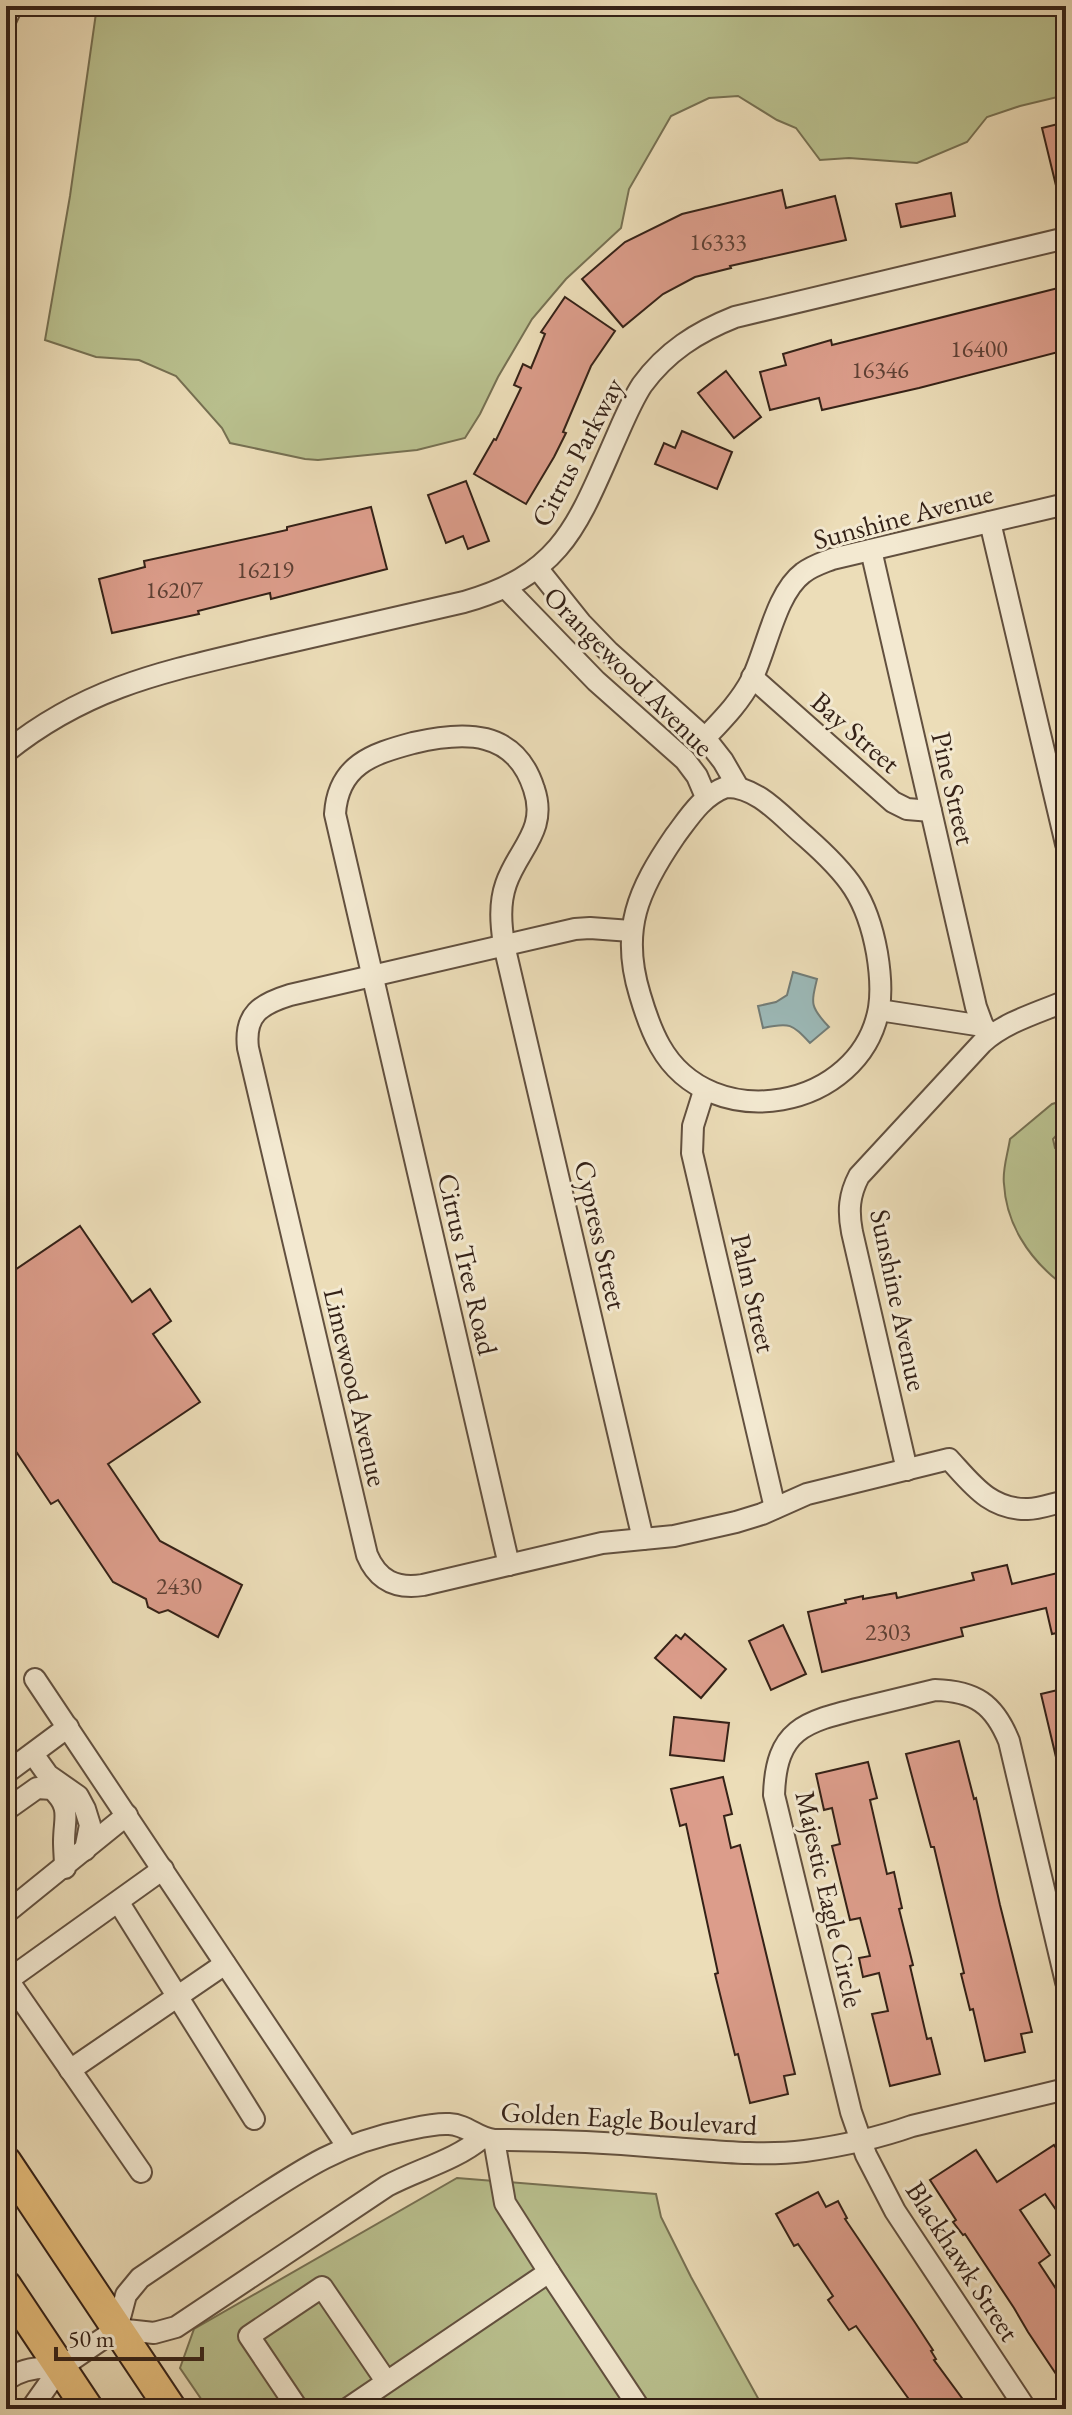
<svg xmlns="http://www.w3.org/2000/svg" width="1072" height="2415" font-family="'EB Garamond',serif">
<rect width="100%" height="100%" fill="#ecddb8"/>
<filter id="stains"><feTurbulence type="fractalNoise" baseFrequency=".0025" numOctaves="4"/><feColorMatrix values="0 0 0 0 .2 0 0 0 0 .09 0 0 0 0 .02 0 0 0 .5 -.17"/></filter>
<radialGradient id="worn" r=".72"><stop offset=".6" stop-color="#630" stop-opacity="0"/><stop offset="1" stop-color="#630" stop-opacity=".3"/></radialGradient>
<g fill="#b9c08e" stroke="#767052" stroke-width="2">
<polygon points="97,6 1066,6 1066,95 1020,106 987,117 967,142 917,163 849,158 820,160 796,128 777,120 738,96 709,98 671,116 629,189 621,228 566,279 532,319 498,377 480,414 465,438 417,450 318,460 305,459 230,443 222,428 176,376 139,360 96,357 45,340 70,196"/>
<path d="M1066,1100V1125L1053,1139L1055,1148L1066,1153V1277L1058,1281C1028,1257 1006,1223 1004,1184C1002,1170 1008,1153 1010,1139L1052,1104Z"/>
<polygon points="457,2178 656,2194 661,2217 691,2277 764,2409 208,2409 180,2368 194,2329"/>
</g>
<path fill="#9cbab9" stroke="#727d78" stroke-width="2" d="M793,972L817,979C811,1004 810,1007 829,1027L810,1043C792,1024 790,1022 763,1028L758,1006L776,1002L787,995Z"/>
<g fill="#dc9d8b" stroke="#342117" stroke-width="2">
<polygon points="1066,122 1066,201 1060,202 1042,128"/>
<polygon points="782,190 786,208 835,196 846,240 730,266 731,268 695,277 663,294 623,327 582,279 625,242 682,214"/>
<polygon points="951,193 955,216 901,227 896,204"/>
<polygon points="1066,286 1066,350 919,388 822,410 819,398 770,410 760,372 786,365 783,354 831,340 832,345"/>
<polygon points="565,297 615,331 591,366 563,432 566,433 554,457 526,504 474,474 494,439 496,440 521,388 514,385 523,364 531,368 545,334 541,332"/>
<polygon points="726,371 761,417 734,438 698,393"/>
<polygon points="682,431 732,452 717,489 655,464 664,443 675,448"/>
<polygon points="466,481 489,541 468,549 463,536 446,543 428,495"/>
<polygon points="371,507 387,569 271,599 270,593 198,611 199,614 112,633 99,579 145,567 144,561 287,530 287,527"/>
<polygon points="80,1226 132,1302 150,1289 171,1321 153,1334 200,1402 108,1464 160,1541 242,1585 218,1637 168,1610 159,1613 148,1607 146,1599 113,1582 58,1500 51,1504 17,1453 14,1455 6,1442 6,1276"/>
<polygon points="1007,1565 1012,1584 1066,1571 1066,1631 1052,1634 1046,1608 961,1628 963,1636 822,1672 808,1612 846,1603 845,1600 863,1596 863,1599 896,1593 897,1598 974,1580 972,1573"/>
<polygon points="783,1625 806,1674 771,1690 749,1641"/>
<polygon points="685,1634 726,1669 701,1698 655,1658 676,1635 681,1639"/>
<polygon points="1066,1688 1066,1773 1060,1774 1041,1694"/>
<polygon points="674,1717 729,1723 724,1761 670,1755"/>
<polygon points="959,1741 974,1799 976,1798 1000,1905 1032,2032 1021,2034 1025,2052 985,2061 973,2009 970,2010 961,1974 964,1973 934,1847 931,1847 906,1754"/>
<polygon points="868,1762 877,1798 870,1800 887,1874 894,1872 902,1908 899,1909 913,1965 910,1966 927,2039 931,2038 940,2074 890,2086 872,2014 888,2011 879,1973 863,1977 859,1958 870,1956 860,1918 850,1920 832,1846 840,1844 832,1808 824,1810 816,1774"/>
<polygon points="723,1777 732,1814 724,1816 731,1848 740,1845 795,2074 784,2076 788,2094 750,2103 738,2054 735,2055 715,1974 718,1973 686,1824 680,1826 671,1789"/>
<polygon points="1054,2145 1060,2154 1066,2151 1066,2224 1045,2194 1020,2210 1050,2255 1039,2263 1066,2304 1066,2389 1028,2332 1014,2308 965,2234 963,2235 953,2222 956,2220 930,2180 976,2150 997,2182"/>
<polygon points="818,2192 826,2207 838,2201 847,2218 845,2219 914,2321 933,2350 931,2351 936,2359 934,2360 970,2409 916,2409 856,2326 849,2330 828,2300 833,2296 798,2244 794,2246 776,2214"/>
</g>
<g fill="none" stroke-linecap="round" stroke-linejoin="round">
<g stroke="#62503f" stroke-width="24">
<g id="minor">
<polyline points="6,19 12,6"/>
<polyline points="990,522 1066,844"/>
<polyline points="871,550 976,1007 983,1026 991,1035"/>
<polyline points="537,568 581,623 609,652 705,738 723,761 738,787"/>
<polyline points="506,588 596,681 685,760 697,776 706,797"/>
<polyline points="752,677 893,802 907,809 931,811"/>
<path d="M705,738C723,719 740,702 752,679C767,648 776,593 803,573C812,566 822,563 832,559L1066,504"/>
<path d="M6,752C89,685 168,671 268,647C333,632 399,617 464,602C562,574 577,526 615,440C623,422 631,402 642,385C666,352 697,332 735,317L1066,238"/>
<path d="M726,787C758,786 783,818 806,837C848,874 867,897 877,953C880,971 882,989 879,1008C861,1110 711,1137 660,1046C651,1030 645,1012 640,995C620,930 638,890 675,836C690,816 702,796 726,787Z"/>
<path d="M631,931L590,928L575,929L290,995C261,1004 244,1014 248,1048L367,1555C378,1581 396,1589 423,1585L602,1543L674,1536L736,1522L762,1514L807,1494L949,1459C972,1484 990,1510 1028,1509C1040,1509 1054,1503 1066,1501"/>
<polyline points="879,1010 983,1026"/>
<polyline points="704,1091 693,1126 692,1153 775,1508"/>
<path d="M907,1470L852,1232C848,1211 849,1195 859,1176L982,1043C1005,1022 1037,1013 1066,1001"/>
<path d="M509,1565L335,814C338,765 372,754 413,743C464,731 515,729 534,789C548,830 518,849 506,884C499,904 501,925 504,945L643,1539"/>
<polyline points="35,1679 347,2146"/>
<polyline points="33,1754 48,1775 78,1796 85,1809 90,1825 85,1850"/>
<polyline points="6,1773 68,1727"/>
<path d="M6,1810L37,1788L52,1789C72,1808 64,1817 64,1842C64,1850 65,1859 65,1868"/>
<polyline points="119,1903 254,2119"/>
<polyline points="6,1913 127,1815"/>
<polyline points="70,2070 225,1964"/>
<polyline points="141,2172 8,1980 163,1869"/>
<polyline points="549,2272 640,2409"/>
<path d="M117,2329L126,2295L140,2278C174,2255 208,2232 242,2209C298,2172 339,2143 406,2130C420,2127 435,2123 449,2124C468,2125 476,2138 494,2140C549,2140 604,2142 659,2147C707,2150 758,2157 805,2151C841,2146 878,2138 912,2126L1066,2089"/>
<path d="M117,2329L154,2333L176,2327L387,2186C419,2169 454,2161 482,2138"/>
<path d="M6,2380C22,2368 40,2366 60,2368"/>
<polyline points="31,2409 60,2368 117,2329"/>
<polyline points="298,2409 249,2336 322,2287 386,2381"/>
<polyline points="347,2409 549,2272 505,2203 494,2140"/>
<path d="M1026,2409L895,2211L866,2155L851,2112L774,1795C776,1729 804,1722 861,1708C886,1702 911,1696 935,1690C975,1691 994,1704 1009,1741L1066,1982"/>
</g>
</g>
<g stroke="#342117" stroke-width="34">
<g id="highway">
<polyline points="6,2162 171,2409"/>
<polyline points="6,2286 88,2409"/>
</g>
</g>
<use href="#minor" stroke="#f3e9d1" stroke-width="20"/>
<use href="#highway" stroke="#e6be7c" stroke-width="30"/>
</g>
<g text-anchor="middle" stroke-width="6" stroke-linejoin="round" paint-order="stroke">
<g font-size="24" fill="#5e4034">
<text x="718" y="250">16333</text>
<text x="979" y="357">16400</text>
<text x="880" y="378">16346</text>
<text x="265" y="578">16219</text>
<text x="174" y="598">16207</text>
<text x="179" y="1594">2430</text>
<text x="888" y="1640">2303</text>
</g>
<g font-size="28" fill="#342117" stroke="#f3e9d1">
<text transform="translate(577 452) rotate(-62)" y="10">Citrus Parkway</text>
<text transform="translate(903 516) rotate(-15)" y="10">Sunshine Avenue</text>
<text transform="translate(629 671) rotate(45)" y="10">Orangewood Avenue</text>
<text transform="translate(856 732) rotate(41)" y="10">Bay Street</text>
<text transform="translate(954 788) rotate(77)" y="10">Pine Street</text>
<text transform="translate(601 1235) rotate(77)" y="10">Cypress Street</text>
<text transform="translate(468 1264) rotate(77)" y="10">Citrus Tree Road</text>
<text transform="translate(754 1293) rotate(77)" y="10">Palm Street</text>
<text transform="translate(899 1300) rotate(78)" y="10">Sunshine Avenue</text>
<text transform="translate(356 1387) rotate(77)" y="10">Limewood Avenue</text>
<text transform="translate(830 1899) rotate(77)" y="10">Majestic Eagle Circle</text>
<text transform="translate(629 2118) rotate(3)" y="10">Golden Eagle Boulevard</text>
<text transform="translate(963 2261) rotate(57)" y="10">Blackhawk Street</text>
</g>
</g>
<rect width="1072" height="2415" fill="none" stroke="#ecddb8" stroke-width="32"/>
<rect x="8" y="8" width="1056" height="2399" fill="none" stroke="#342117" stroke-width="4"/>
<rect x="16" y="16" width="1040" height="2383" fill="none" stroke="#342117" stroke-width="2"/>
<path d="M56 2347v12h146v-12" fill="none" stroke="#342117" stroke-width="4"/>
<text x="68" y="2347" font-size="24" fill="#342117" stroke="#f3e9d1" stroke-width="6" paint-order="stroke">50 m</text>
<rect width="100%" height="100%" filter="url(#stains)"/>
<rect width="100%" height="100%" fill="url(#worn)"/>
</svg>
